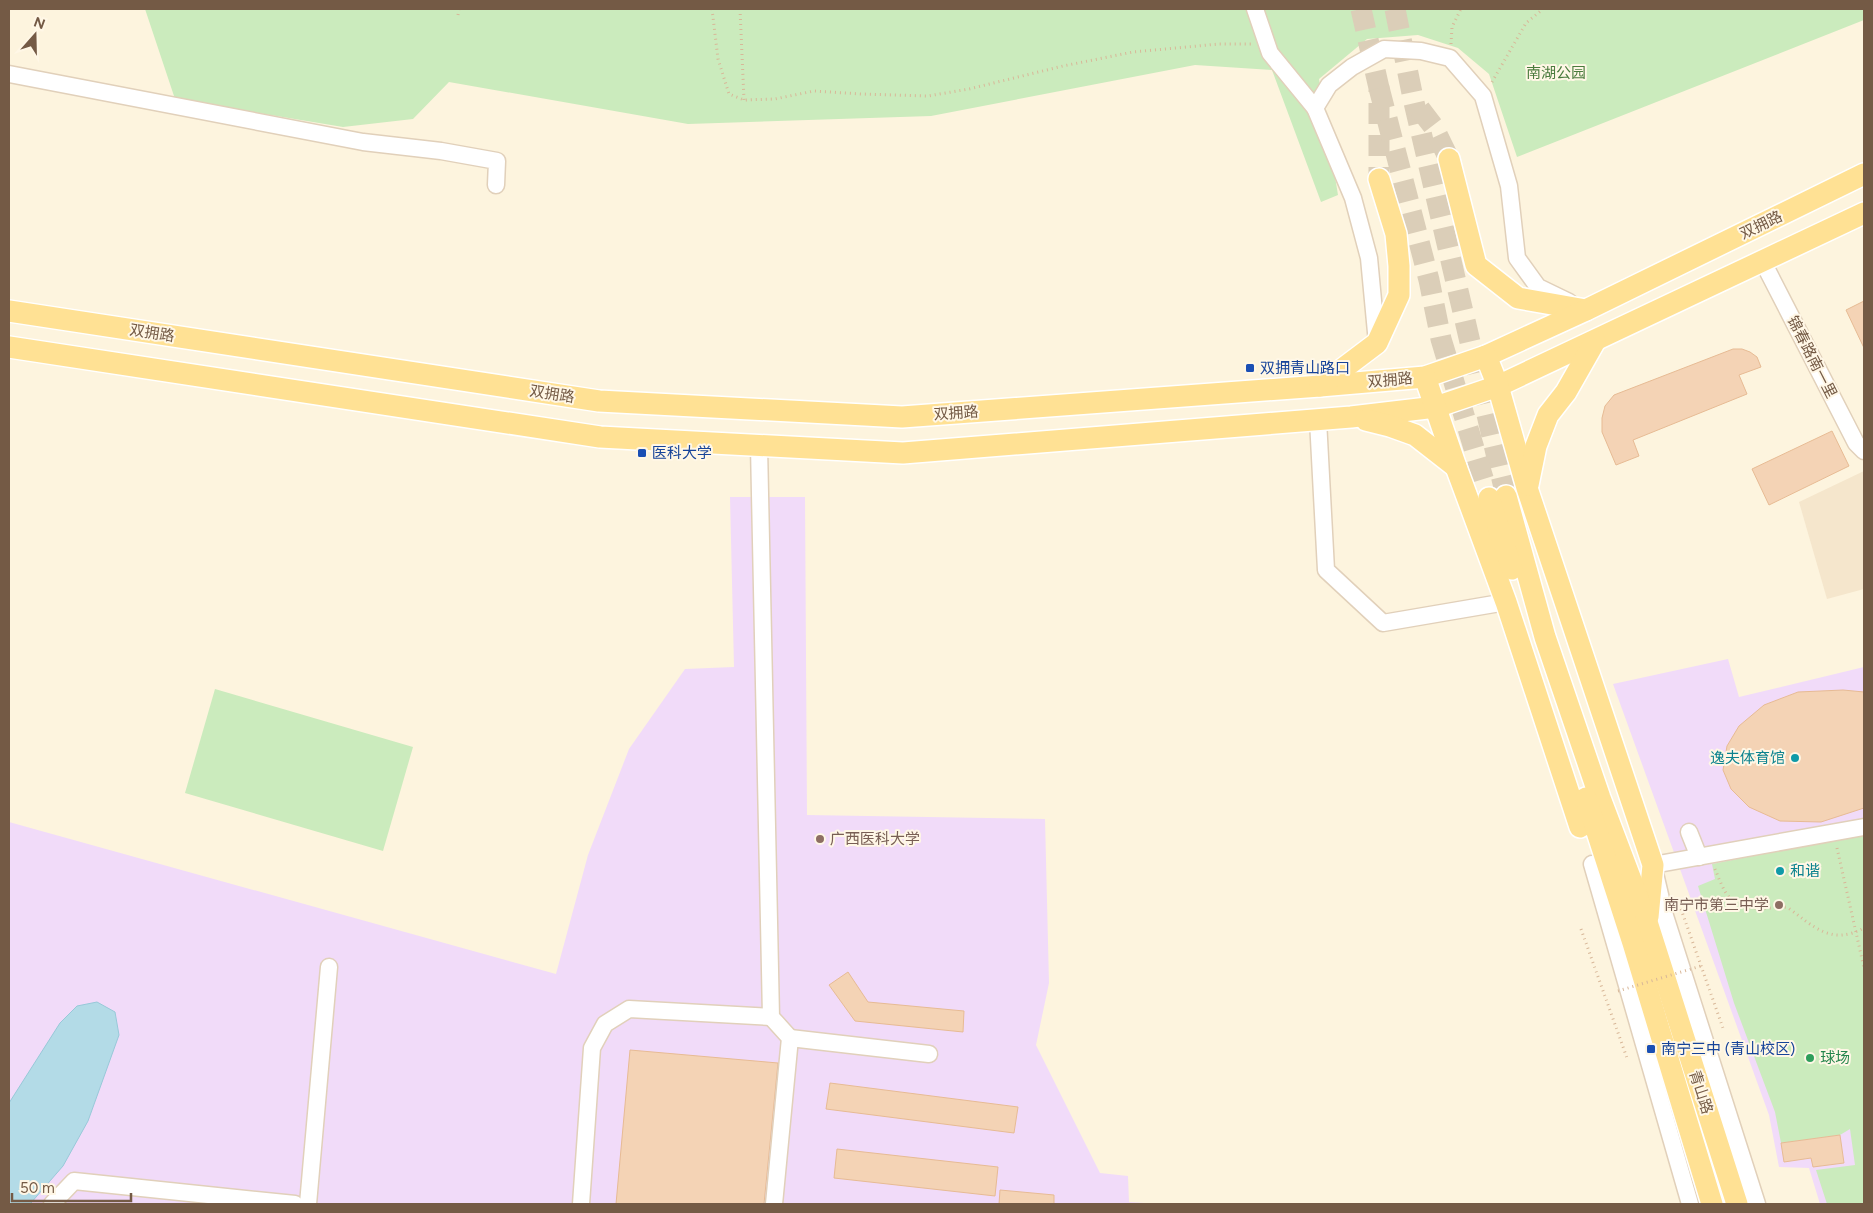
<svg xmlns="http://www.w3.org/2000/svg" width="1873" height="1213" font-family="Figtree,'Noto Sans SC',sans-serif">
<rect width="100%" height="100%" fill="#fdf4de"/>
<polygon fill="#f5e6cc" points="1864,471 1864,589 1827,599 1799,502"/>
<g fill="#f1dbf9">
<polygon points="730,497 805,497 807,815 1045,819 1049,983 1036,1045 1100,1173 1128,1176 1129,1202 1161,1204 9,1204 9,822 556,974 588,855 629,749 685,669 734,667"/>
<polygon points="1728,659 1739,697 1864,667 1864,1204 1820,1204 1809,1168 1779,1167 1769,1115 1613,684"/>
</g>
<g fill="#cbebbd">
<polygon points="145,9 1864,9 1864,20 1517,157 1489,74 1458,48 1418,35 1367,39 1319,79 1338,195 1321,202 1272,70 1195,65 931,116 688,124 449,82 413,119 343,127 175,99"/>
<polygon points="215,689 413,747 383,851 185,793"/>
<polygon points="1864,834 1864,1204 1827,1204 1816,1170 1855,1165 1850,1129 1840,1135 1781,1143 1775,1112 1734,1003 1698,886 1715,879 1712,864"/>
</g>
<polygon fill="#b3dbe7" stroke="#98c9d9" points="97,1002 115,1012 119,1035 88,1121 63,1166 30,1204 9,1204 9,1103 60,1023 77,1006"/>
<g fill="#f4d3b5" stroke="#e7bb94">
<polygon points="1864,301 1864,348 1846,310"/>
<polygon points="1733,349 1742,349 1750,352 1757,357 1761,367 1739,375 1747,394 1633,440 1639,456 1616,465 1602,432 1602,418 1605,406 1614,395"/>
<polygon points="1832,431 1849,466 1769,505 1752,469"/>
<polygon points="1843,690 1864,692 1864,808 1821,822 1780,821 1749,807 1731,789 1723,770 1727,746 1739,726 1764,705 1798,692"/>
<polygon points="848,972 868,1002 964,1011 963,1032 855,1021 829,985"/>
<polygon points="630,1050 778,1063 764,1204 616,1204"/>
<polygon points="830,1083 1018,1107 1014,1133 826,1109"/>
<polygon points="1840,1135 1844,1163 1813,1167 1811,1158 1784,1162 1781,1143"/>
<polygon points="837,1149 998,1167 995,1196 834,1178"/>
<polygon points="1000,1190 1054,1195 1054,1204 999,1204"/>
</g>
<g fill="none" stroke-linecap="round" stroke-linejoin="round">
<g stroke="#dbceb8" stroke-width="21" stroke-dasharray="21 11" stroke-linecap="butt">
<polyline points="1361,9 1379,88 1379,179"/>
<polyline points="1395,9 1413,98 1506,496"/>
<polyline points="1379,88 1429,280 1441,339 1489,498"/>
<polyline points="1420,109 1433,126 1449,159"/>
</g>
<g stroke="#e1d0ba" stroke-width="19">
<g id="minor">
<polyline points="1255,9 1270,53 1315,108"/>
<polyline points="9,74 363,142 441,151 497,161 496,185"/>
<polyline points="1763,262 1856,443 1864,451"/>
<polyline points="1377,343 1369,258 1353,198 1315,108 1329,85 1352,67 1384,49 1421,51 1450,58 1483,96 1509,186 1517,258 1538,287 1569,302"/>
<polyline points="1318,420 1326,570 1383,623 1506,602"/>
<polyline points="759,446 771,1017 790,1038 774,1204"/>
<polyline points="1689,832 1699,857"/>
<polyline points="1592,864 1690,1204"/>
<polyline points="790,1038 929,1054"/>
<polyline points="52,1204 74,1181 295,1204"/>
<polyline points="308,1204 329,967"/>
<polyline points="581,1204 592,1048 605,1024 629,1009 771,1017"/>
<polyline points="1757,1204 1665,916 1653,865 1864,827"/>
</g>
</g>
<g stroke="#fff" stroke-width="24">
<g id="major">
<polyline points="1449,159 1476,265 1518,298 1586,310"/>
<polyline points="9,311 599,401 902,417 1320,386 1425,377 1486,356 1586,310 1864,174"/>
<polyline points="9,347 600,437 903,453 1351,417 1436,407 1498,386 1864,213"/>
<polyline points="1486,356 1498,386 1527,488 1653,865 1648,917"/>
<polyline points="1425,377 1456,467 1506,602 1580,827"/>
<polyline points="1320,386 1377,343 1399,295 1399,266 1396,234 1379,179"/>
<polyline points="1366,420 1390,426 1415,435 1456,467"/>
<polyline points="1528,485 1536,446 1548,415 1566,392 1595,341"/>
<polyline points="1506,496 1545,637 1600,798 1647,922 1737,1204"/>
<polyline points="1489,498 1512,569"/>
<polyline points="1586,798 1633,943 1712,1204"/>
</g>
</g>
<g stroke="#d8b798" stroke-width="3" stroke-dasharray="1 4" stroke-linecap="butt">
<polyline points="712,9 718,59 729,94 744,100 775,99 814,91 861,94 928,96 969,89 1063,66 1133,52 1219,44 1251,44"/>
<polyline points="740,9 744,100"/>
<polyline points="458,15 459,9"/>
<polyline points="1451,44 1452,27 1461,9"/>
<polyline points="1492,82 1526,23 1543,9"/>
<polyline points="1837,848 1864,968"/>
<path d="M1715,869C1719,878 1723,891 1730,898C1744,912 1768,908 1787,907C1813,926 1831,946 1864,928"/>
<polyline points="1681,909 1724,1031"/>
<polyline points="1581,929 1627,1058"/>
</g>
<use href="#minor" stroke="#fff" stroke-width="16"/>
<use href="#major" stroke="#ffe194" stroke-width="21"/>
<polyline stroke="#d8b798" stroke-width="3" stroke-dasharray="1 4" stroke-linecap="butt" points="1618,991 1701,966"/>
</g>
<g fill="#1a4fb4" stroke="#fff7e6" stroke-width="2">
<rect x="1245" y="363" width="10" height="10" rx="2.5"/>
<rect x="637" y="448" width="10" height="10" rx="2.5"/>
<rect x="1646" y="1044" width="10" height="10" rx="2.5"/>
</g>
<g fill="#0f9aa8" stroke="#fff7e6" stroke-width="2">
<circle cx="1795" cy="758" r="5"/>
<circle cx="1780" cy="871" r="5"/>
</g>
<g fill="#8d6e63" stroke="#fff7e6" stroke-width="2">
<circle cx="820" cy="839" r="5"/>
<circle cx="1779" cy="905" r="5"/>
</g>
<circle fill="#2e9e5b" stroke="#fff7e6" stroke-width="2" cx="1810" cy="1058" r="5"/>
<g text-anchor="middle" stroke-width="4" stroke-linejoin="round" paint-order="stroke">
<g font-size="15" fill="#4a7b3d" stroke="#fff7e6">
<text x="1556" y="78">南湖公园</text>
</g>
<g font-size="15" fill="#745a45" stroke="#fff7e6">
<text transform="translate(1761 225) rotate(-26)" y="5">双拥路</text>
<text transform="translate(152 333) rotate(9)" y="5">双拥路</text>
<text transform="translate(1812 357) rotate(63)" y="5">锦春路南一里</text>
<text transform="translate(1390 380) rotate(-5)" y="5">双拥路</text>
<text transform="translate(552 394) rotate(9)" y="5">双拥路</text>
<text transform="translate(956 413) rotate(-4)" y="5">双拥路</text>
<text transform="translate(1701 1092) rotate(72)" y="5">青山路</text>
</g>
<g font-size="15" fill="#164399" stroke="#fff7e6" text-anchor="start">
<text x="1260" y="373">双拥青山路口</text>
<text x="652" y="458">医科大学</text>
<text x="1661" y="1054">南宁三中 (青山校区)</text>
</g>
<g font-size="15" fill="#0d838f" stroke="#fff7e6" text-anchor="end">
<text x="1785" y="763">逸夫体育馆</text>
<text x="1790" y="876" text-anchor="start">和谐</text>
</g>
<g font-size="15" fill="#785e54" stroke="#fff7e6" text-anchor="start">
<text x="830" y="844">广西医科大学</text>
<text x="1769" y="910" text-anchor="end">南宁市第三中学</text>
</g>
<g font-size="15" fill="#27864d" stroke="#fff7e6" text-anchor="start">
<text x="1820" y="1063">球场</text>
</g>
</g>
<rect width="1873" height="1213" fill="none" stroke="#745a45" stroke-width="20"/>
<g transform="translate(35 35) rotate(20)" stroke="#fff7e6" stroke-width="4" paint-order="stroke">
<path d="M0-4L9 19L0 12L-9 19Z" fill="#745a45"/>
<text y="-8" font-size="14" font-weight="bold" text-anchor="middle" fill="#745a45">N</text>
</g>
<path d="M12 1193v8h119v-8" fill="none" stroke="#745a45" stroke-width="2.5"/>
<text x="20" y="1193" font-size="15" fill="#745a45" stroke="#fff7e6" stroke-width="4" paint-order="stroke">50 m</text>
</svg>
